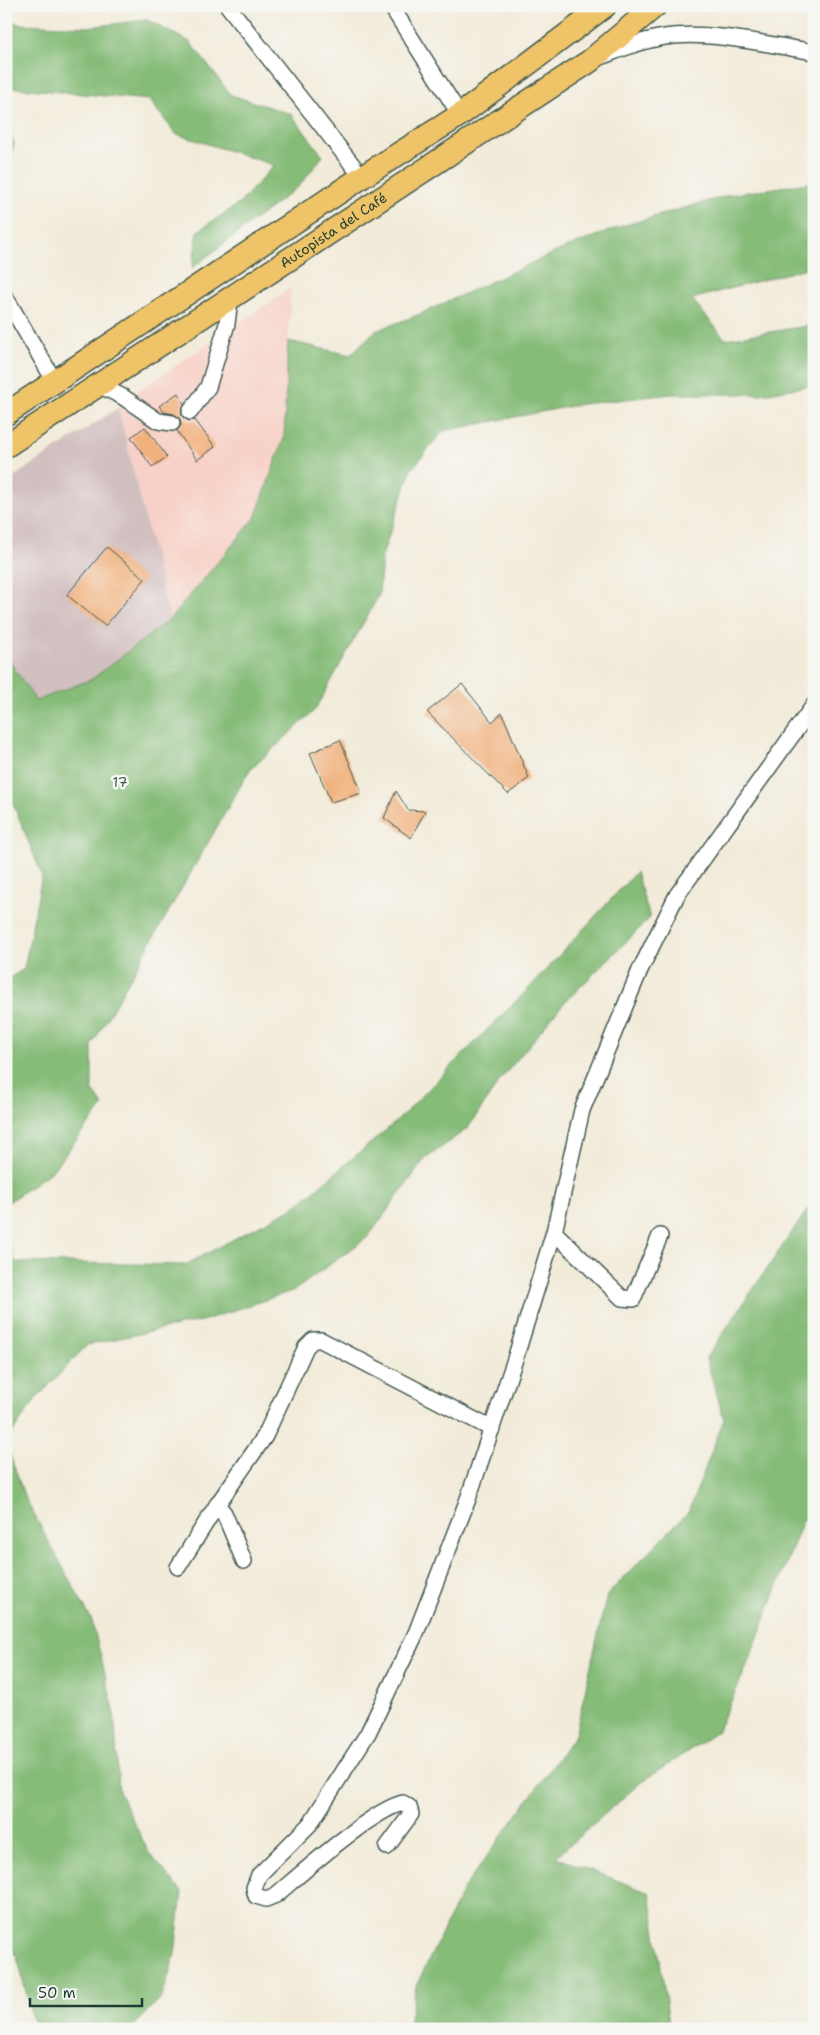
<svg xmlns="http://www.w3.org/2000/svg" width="820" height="2035" font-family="'Shantell Sans',sans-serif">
<rect width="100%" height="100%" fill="#f6f6f2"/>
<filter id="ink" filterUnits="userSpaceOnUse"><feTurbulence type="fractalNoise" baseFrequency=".02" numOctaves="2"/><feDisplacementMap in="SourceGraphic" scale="10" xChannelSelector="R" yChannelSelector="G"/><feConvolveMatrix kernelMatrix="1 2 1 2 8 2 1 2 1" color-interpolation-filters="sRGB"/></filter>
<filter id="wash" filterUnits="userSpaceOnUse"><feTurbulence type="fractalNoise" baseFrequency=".0096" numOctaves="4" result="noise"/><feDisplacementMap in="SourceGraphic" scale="20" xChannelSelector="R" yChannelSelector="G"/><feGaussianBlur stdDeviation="1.12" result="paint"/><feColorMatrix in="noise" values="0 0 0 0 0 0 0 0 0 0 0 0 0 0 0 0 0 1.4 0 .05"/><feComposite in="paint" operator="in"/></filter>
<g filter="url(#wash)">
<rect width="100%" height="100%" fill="#f2ebd9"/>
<polygon fill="#f7d1c7" points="291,288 284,438 255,518 170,620 118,408 126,399"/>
<polygon fill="#d2bfc0" points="118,408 170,620 92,679 36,701 6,656 6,482"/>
<g fill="#85bc78" stroke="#527c56">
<polygon points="6,18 18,24 88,27 147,20 190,42 231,95 291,114 323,156 299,186 192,268 198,231 240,203 274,165 176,134 149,100 6,87"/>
<polygon points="6,126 14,143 6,172"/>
<polygon points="814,182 814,266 692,299 725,339 814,325 814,385 762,394 671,394 582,404 443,431 411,470 382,556 379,595 315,710 249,771 92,1045 92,1089 103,1106 52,1171 6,1204 6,980 24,969 42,875 6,786 6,656 36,701 92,679 169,620 255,518 284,438 288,341 350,355 375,331 418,315 565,248 622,226 729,195"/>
<polygon points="636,872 650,918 563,1004 501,1079 468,1128 424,1160 368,1237 295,1290 205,1320 87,1345 35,1400 6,1442 6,1236 15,1262 185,1265 296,1206 398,1120 532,985"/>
<polygon points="814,1200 814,1516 803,1520 746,1668 717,1732 640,1783 556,1857 650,1893 670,2029 408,2029 416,1986 464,1888 575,1735 607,1595 689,1511 724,1419 706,1358"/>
<polygon points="6,1443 25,1498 92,1621 114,1710 119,1792 149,1853 182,1892 175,1954 162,1997 130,2029 31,2029 34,2025 19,1964 6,1926"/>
</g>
<g id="blocks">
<g fill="#f1b17d">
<polygon points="178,393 184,404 181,411 182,416 189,421 195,420 215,447 197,460 177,431 181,425 180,419 174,414 164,412 159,406"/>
<polygon points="145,427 167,457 152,467 131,437"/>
<polygon points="107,547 145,579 105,626 67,595"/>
<polygon points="462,684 492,722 502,713 529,778 508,794 427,712"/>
<polygon points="340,740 362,793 331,802 310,753"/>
<polygon points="396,791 408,810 425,811 411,838 384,818"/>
</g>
</g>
</g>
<g filter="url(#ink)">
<use href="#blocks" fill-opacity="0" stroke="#3f574d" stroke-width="1"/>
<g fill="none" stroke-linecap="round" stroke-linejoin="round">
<g stroke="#3f574d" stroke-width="18">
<g id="minor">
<polyline points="228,6 362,177"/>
<polyline points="391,6 460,115"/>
<path d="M603,56C624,48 643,40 665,37C709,30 770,45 814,52"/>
<polyline points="6,298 55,382"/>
<polyline points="97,384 123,397 158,421 172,423"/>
<polyline points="190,412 208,387 227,324 230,299"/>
<polyline points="554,1232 622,1298 633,1299 660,1236"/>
<polyline points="217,1505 224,1513 244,1561"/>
<polyline points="178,1567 217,1505 265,1436 306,1347 313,1340 321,1340 492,1429"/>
<path d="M387,1847L411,1814L409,1807L403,1803C372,1810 302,1873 276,1895L266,1899L256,1896L254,1888L259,1875L310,1824L368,1733L416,1633L468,1499L516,1356L554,1232L582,1110L640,970L677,895L814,705"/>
</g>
</g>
<g stroke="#3f574d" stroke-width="25">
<g id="highway">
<polyline points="6,414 362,177 460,115 605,6"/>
<path id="s1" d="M6,446L590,61L655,6"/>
</g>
</g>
<use href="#minor" stroke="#fff" stroke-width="15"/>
<use href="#highway" stroke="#efc469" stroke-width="22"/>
</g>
</g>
<g text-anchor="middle" stroke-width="5" stroke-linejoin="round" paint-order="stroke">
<g font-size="14" fill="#1f3d34" stroke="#f6f6f2">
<text dy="5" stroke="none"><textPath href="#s1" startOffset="392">Autopista del Café</textPath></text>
</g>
<g font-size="14" fill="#3a5d46" stroke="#f6f6f2">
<text x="120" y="787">17</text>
</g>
</g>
<rect width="820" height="2035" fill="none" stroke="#f6f6f2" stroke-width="25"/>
<path d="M30 1998v8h112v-8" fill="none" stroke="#1f3d34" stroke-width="2.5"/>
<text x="38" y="1998" font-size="15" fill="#1f3d34" stroke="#f6f6f2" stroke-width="4" paint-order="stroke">50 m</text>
</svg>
